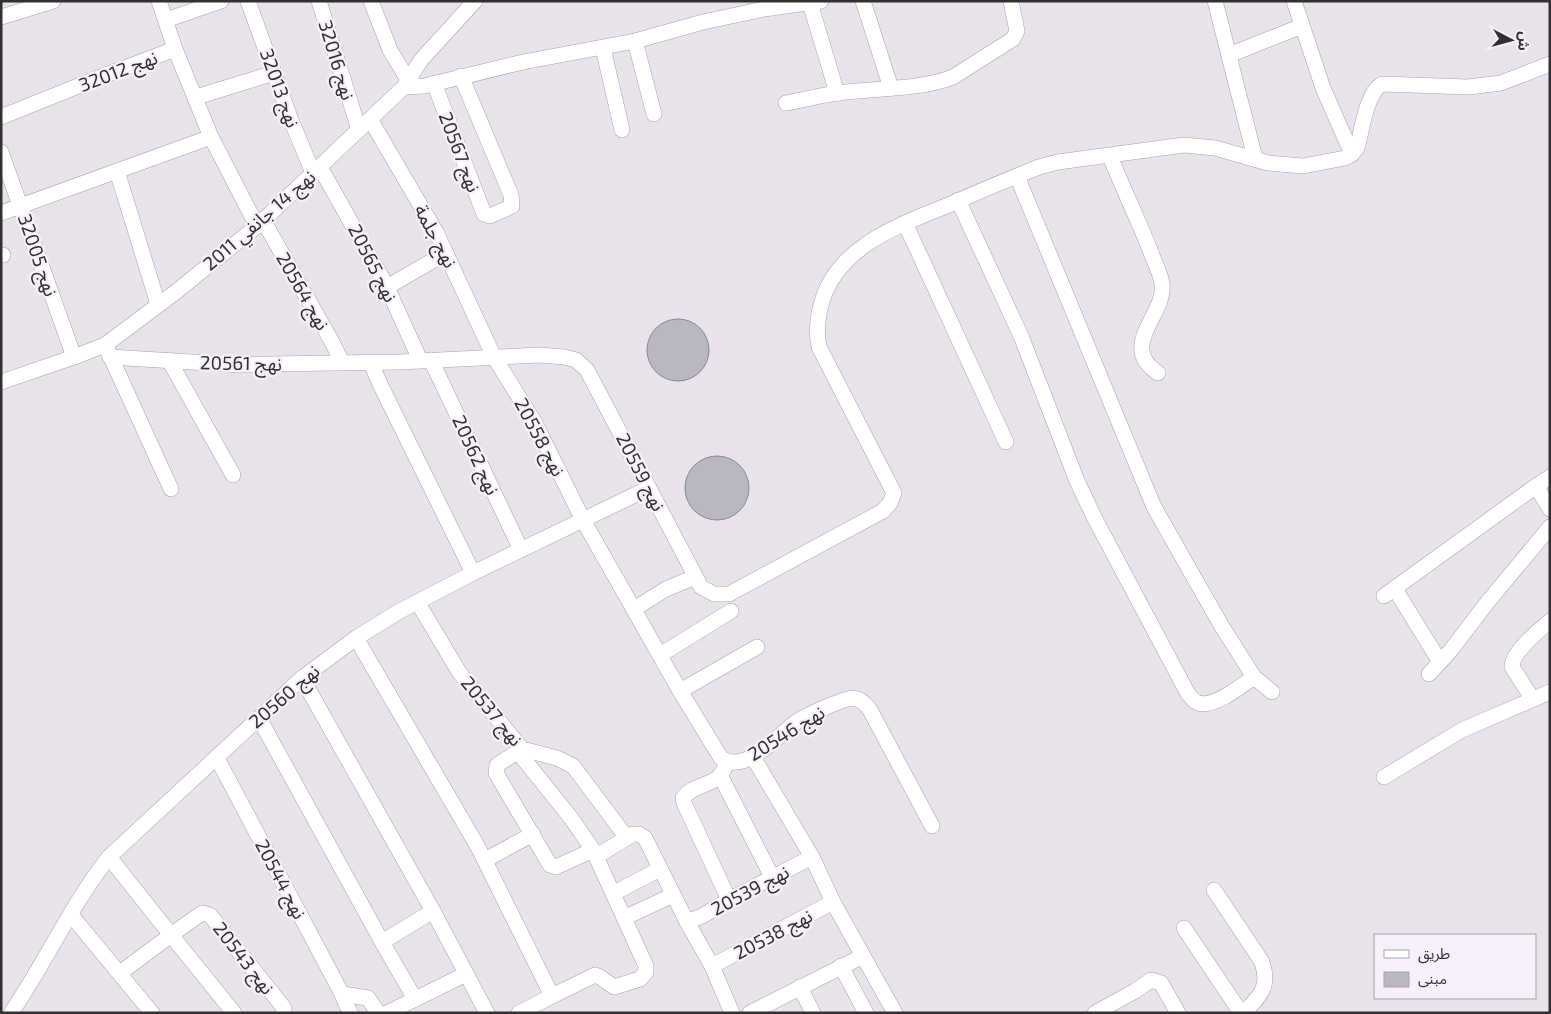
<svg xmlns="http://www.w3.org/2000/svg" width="1551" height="1014" font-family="'Exo 2','Noto Sans Arabic',sans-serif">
<rect width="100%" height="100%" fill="#e9e3ec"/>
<g fill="#b7b8c2" stroke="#888992">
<circle cx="678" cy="350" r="31"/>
<circle cx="717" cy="488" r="32"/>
</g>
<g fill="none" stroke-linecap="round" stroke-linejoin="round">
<g stroke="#a7a1aa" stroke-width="16">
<g id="minor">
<polyline points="159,1 175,49"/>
<polyline points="248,1 291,120 313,173"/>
<polyline points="319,1 359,130"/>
<polyline points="371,1 390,50 408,80"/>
<polyline points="863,1 891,88"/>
<polyline points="1215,1 1255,158"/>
<polyline points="1294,1 1323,88 1352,154"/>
<polyline points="810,3 837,93"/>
<polyline points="1,17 53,1"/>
<polyline points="166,20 221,1"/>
<polyline points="603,48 622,130"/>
<polyline points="1229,55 1302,26"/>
<polyline points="434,83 484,214 490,216 512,206 511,195 461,76"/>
<polyline points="404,87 424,86 523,62 635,41"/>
<polyline points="196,97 274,73"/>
<path d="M786,103C803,100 821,95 839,93C874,88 920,90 953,77L1013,39L1017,31L1011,1"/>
<polyline points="654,114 635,41 703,22 764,9 821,1"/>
<polyline points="1,117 103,76 175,49 211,137"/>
<path d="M370,119L436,232L494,357L535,423L583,520L680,691L721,758C746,775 778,735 796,722C807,715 819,710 831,705C849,698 857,692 870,710L932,826"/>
<polyline points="1,152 74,357"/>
<path d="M1110,156C1123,189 1139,221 1152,255C1155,264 1161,274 1162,284C1167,313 1117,346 1158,373"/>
<polyline points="320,167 387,287 420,360"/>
<polyline points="117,171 158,304"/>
<polyline points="1017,176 1154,507 1221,625 1254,677 1272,692"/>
<path d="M958,200L1021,336L1077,481L1094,517L1187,692C1190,696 1193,701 1198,703C1214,708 1241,686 1254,677"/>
<polyline points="1,213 211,137 257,226"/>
<polyline points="263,220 332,342 342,362"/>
<polyline points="905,223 1006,442"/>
<polyline points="1,255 3,255"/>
<polyline points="387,287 446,253"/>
<polyline points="108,351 171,489"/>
<path d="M110,357L240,365L270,364L400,362L540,355L564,357L576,360L587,370L701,587L714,594H729L883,511L890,503L894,493L819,347C816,332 817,320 821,305C836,246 900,225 951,204C980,191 1009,179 1039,167L1058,162L1184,145L1215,148L1268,163L1303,166L1345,158L1352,154L1357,148C1362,131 1366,93 1382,84L1468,87L1501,83L1550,64"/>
<polyline points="169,360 233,475"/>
<polyline points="431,360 521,550"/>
<polyline points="371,363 380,384 473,573"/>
<polyline points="1,382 74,357 105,345 177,291 257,226 404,87 421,60 475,1"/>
<polyline points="1550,477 1536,486 1550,509"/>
<polyline points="1395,589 1440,662"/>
<polyline points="1384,596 1536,486"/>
<polyline points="418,603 459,672 522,749 557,758 573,766 627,838"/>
<polyline points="634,609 666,589 695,577"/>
<polyline points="356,638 478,847 552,996 595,975 600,977 614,987 640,979 646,972 646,966 593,850 571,818 518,752"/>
<polyline points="660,655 731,611"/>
<polyline points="1429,674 1451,650 1486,604 1550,527"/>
<polyline points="302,678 433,911 487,1013"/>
<polyline points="680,691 757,647"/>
<path d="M1532,698L1512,667C1512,652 1538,631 1550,621"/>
<polyline points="259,718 382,942 433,911"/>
<polyline points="522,749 497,765 496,773 550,865 556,867 593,850"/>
<polyline points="217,758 342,994 368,998 378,1013"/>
<path d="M727,762C725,767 723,773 719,777C708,786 691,786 683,798L684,803L729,900"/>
<polyline points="720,775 772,877"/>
<polyline points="1384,777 1462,730 1550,692"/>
<polyline points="597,856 633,834 639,834 645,838 687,922 712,966 732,1013"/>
<polyline points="109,857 171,935 202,913 210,915 284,1008 283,1013"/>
<polyline points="485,860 533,834"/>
<path d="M1214,890L1262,962C1270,987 1261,995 1244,1013"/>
<polyline points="614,893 660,869"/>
<polyline points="71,915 152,1013"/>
<polyline points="624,918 673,895"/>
<polyline points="687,922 702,916 729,900 812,857"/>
<polyline points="1184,928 1241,1013"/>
<polyline points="382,942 415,999"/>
<polyline points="863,956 895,1013"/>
<polyline points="712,966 833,902"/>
<polyline points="841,966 866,1013"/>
<polyline points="120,973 171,935 234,1013"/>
<polyline points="800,987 813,1013"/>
<polyline points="342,994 350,1013"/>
<path d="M11,1013C46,962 71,905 109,857L302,678L356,638L398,612L473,573L649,488"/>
<polyline points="387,1013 466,974"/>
<polyline points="519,1013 552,996"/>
<polyline points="750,1013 863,956 833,902 812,857 753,757"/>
<polyline points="1095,1013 1135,991 1151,980 1161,983 1178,1013"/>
</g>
</g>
<use href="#minor" stroke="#fff" stroke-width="15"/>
</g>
<g text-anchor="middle" stroke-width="4.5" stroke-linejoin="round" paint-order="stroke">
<g font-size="19" fill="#323033" stroke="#f7f0fa">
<text transform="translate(337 60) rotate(73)" y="7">نهج 32016</text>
<text transform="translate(118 71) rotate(-21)" y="7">نهج 32012</text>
<text transform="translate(280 88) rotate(70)" y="7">نهج 32013</text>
<text transform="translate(460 152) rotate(69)" y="7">نهج 20567</text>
<text transform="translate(259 220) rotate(-41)" y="7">نهج 14 جانفي 2011</text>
<text transform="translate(436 236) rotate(62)" y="7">نهج جلمة</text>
<text transform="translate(38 255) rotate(71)" y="7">نهج 32005</text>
<text transform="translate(373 263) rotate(63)" y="7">نهج 20565</text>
<text transform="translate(303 291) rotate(60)" y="7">نهج 20564</text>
<text transform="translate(241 363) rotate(1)" y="7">نهج 20561</text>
<text transform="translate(540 437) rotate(62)" y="7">نهج 20558</text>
<text transform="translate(476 455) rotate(65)" y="7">نهج 20562</text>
<text transform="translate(641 472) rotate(63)" y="7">نهج 20559</text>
<text transform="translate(284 696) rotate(-41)" y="7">نهج 20560</text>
<text transform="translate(492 711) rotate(50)" y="7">نهج 20537</text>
<text transform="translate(786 733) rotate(-32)" y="7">نهج 20546</text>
<text transform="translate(281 879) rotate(62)" y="7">نهج 20544</text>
<text transform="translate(750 890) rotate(-28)" y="7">نهج 20539</text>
<text transform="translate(773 934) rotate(-28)" y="7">نهج 20538</text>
<text transform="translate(244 958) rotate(52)" y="7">نهج 20543</text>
</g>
</g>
<rect width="1551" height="1014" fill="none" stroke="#323033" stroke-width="5"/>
<rect x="1374" y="934" width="162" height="65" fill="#f7f0fa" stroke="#a8a3aa"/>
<rect x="1384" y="950" width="25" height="8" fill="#ffffff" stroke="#a8a3aa"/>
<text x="1418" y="959" font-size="15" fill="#323033">طريق</text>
<rect x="1384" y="972" width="25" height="15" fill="#b7b8c2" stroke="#a8a3aa"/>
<text x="1418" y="984" font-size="15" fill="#323033">مبنى</text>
<g transform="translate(1511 40) rotate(96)" stroke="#f7f0fa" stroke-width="4" paint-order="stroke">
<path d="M0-4L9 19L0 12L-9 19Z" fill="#323033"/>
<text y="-8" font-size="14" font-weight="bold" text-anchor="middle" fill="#323033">ش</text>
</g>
</svg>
